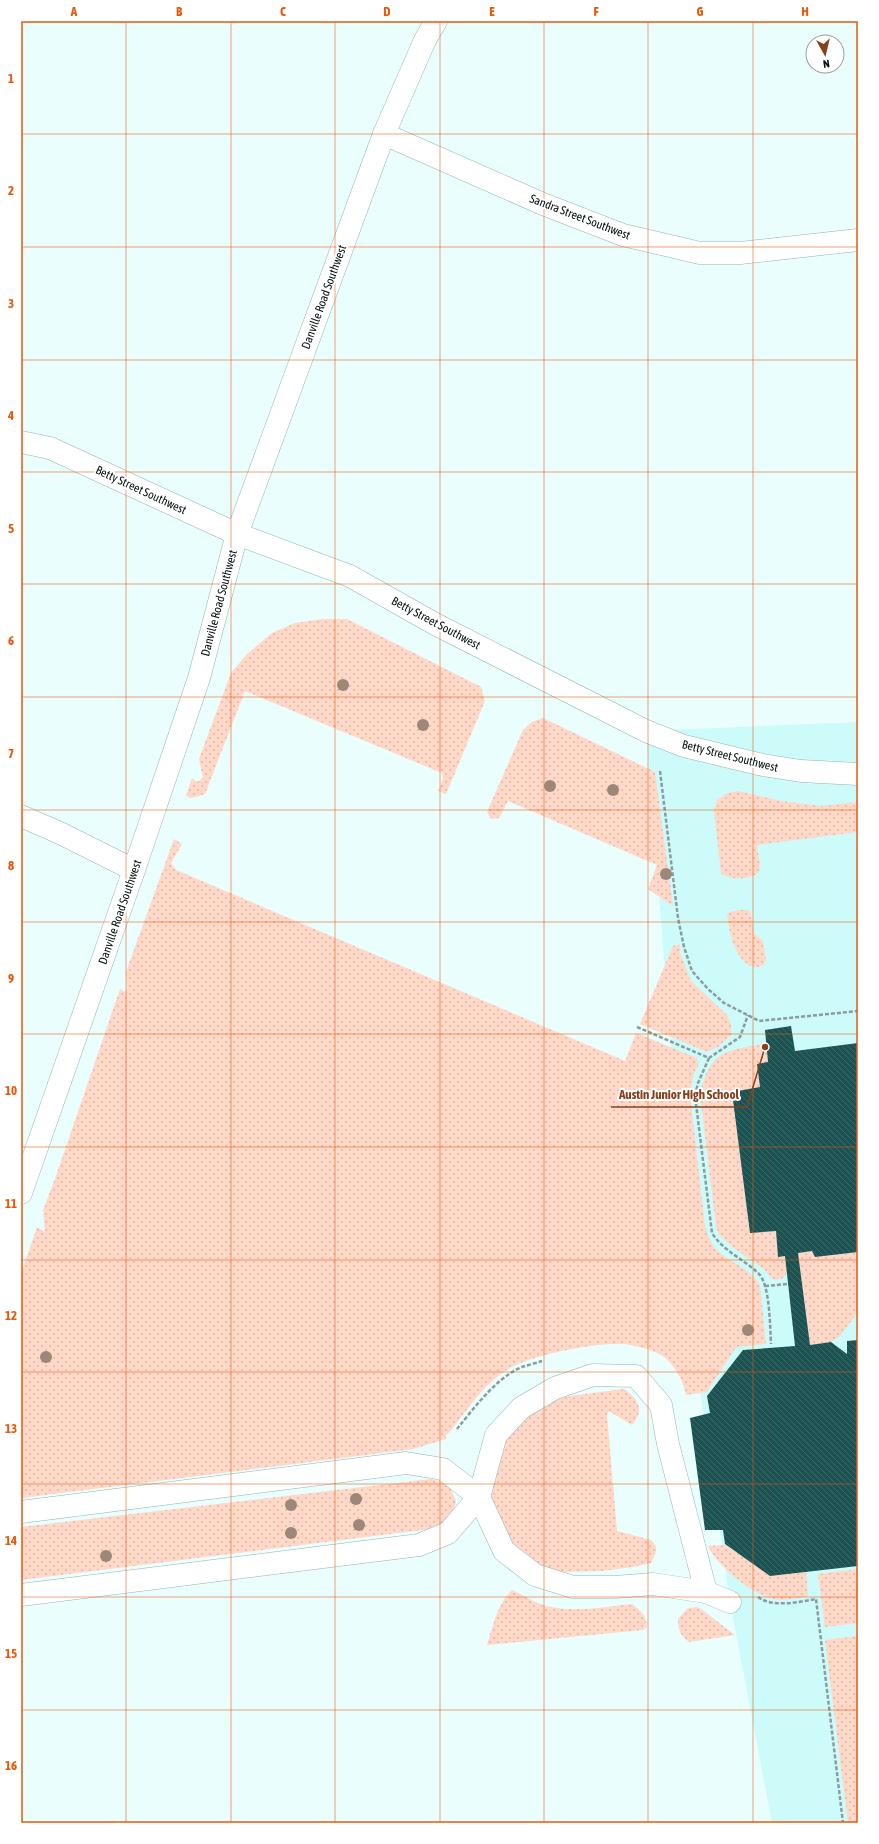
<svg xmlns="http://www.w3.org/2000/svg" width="879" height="1844" font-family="'Asap Condensed',sans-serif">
<defs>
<pattern id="grass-dots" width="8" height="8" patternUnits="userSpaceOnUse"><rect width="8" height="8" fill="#ffd8c7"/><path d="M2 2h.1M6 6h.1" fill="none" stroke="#d9b8aa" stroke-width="1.8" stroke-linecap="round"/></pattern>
<pattern id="building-back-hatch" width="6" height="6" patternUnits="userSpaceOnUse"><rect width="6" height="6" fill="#1c5352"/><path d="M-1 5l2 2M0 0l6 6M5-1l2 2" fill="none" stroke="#3a6766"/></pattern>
</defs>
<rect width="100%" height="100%" fill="#e9fefd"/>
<polygon fill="#cdfbfa" points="858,722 858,1823 772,1823 730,1602 696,1362 646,731"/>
<g fill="url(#grass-dots)">
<polygon points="323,619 347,619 481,687 485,701 446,794 438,791 443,779 442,773 245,691 205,794 192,798 186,796 192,778 197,782 203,778 199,759 231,673 247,654 272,633 295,623"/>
<polygon points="543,718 655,772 673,906 648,889 657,865 508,801 499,818 491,819 487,812 523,730 532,722"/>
<path d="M738,791L781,801L821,806L858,802V832L757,845C757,852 762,864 759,871C755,880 728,881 721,873L714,811L717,800L727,793Z"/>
<path d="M174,839L182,844L171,863L176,870L625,1061L636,1033L697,1058L699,1064L694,1073L690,1095L705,1226C708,1235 711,1244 718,1251C730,1262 755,1272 760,1286L766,1344L736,1347L707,1392L686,1395C684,1381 674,1364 663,1356C656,1351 632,1344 622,1344C597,1342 532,1355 510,1368C485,1382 467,1410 450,1432L446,1435V1439L413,1449L21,1498V1274L37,1227L45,1232L43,1210L56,1176L120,989L125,992L127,989L126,972Z"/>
<path d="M739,910H748L751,914L754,933L763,941L766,960L764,965C738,976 729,932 727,915L730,912Z"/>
<polygon points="680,944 680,953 691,981 727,1015 731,1024 731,1035 718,1047 707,1052 640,1024 673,946"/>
<path d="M766,1044L768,1062L757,1064L760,1087L732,1092L776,1231L778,1257L785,1256L787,1273L783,1278L777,1280L771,1278L765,1270L734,1248L719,1235L716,1227L700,1095C709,1050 727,1050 766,1044Z"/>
<polygon points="812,1251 815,1257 858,1252 858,1312 840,1336 831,1342 810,1345 798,1253"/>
<path d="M624,1389C639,1400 645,1410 632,1425L609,1411L607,1415L617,1531L651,1540L656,1546V1552L651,1563L633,1567L602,1571L558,1572L537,1565L508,1540L492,1501L489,1482L510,1429L543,1402L569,1396Z"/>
<polygon points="431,1479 448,1484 456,1501 452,1518 438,1528 21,1580 21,1527"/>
<path d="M726,1545L770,1576L806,1572L808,1596C797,1598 785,1601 774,1599C750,1593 719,1568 708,1546Z"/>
<polygon points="858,1569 858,1623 825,1627 818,1574"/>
<path d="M512,1590C521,1594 530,1600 540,1604C568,1614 603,1607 632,1604C641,1611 646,1615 647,1627L643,1630L487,1645C493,1626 497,1604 512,1590Z"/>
<path d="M698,1607L701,1609L735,1635L689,1642C680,1635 678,1630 678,1619L688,1608Z"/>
<polygon points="858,1636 858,1823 848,1823 825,1640"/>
</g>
<polygon fill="url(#building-back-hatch)" points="791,1026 795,1051 858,1043 858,1252 815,1257 812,1251 798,1253 810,1345 831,1342 847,1354 847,1341 858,1340 858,1566 770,1576 725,1544 723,1530 705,1530 690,1418 710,1413 707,1396 743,1350 795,1346 785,1256 778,1257 776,1231 750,1233 732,1092 760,1087 757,1064 768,1062 765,1030"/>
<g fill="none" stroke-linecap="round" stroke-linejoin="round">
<g stroke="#93b5b4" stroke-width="23">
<g id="minor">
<polyline points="384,134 543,204 623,235 700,253 740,253 858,240"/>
<polyline points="21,442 50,448 237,534 350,576 435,624 646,731 684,746 763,765 801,771 858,774"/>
<polyline points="21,816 60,833 134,870"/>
<polyline points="21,1512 406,1463 443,1469 479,1497 504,1551 535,1575 573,1587 615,1587 653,1584 706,1592 730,1602"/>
<polyline points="21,1595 419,1545 448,1533 479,1497 496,1435 521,1408 555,1388 593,1375 636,1376 661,1405 668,1444 706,1592"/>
</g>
</g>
<g stroke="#93b5b4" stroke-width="23">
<polyline id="major" points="21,1193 134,870 199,678 237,534 384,134 425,40 436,21"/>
</g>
<g stroke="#8b9c9c" stroke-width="2.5" stroke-dasharray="4 2" stroke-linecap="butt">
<polyline points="660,771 678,918 684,947 692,971 708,989 724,1003 759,1021 858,1011"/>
<polyline points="637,1027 709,1058 740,1037 748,1015"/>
<path d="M709,1058L698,1083L695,1096L712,1233C725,1253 743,1258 759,1274C770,1285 770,1327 771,1344"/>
<polyline points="765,1286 788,1284"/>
<path d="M457,1429C474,1408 497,1377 522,1367C528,1365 536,1363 542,1361"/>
<path d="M758,1597C773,1608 798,1602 816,1599L843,1823"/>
</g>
<use href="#minor" stroke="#fff" stroke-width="22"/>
<use href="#major" stroke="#fff" stroke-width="22"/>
</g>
<g fill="#9b8878">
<circle cx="343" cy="685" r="6"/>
<circle cx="423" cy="725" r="6"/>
<circle cx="550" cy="786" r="6"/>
<circle cx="613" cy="790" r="6"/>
<circle cx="666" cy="874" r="6"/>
<circle cx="748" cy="1330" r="6"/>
<circle cx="46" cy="1357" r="6"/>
<circle cx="356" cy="1499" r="6"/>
<circle cx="291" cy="1505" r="6"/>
<circle cx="359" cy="1525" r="6"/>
<circle cx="291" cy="1533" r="6"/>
<circle cx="106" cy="1556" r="6"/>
</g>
<path fill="none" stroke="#e8590c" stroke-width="1" stroke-opacity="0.55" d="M126,21V1823M231,21V1823M335,21V1823M440,21V1823M544,21V1823M648,21V1823M753,21V1823M21,134H858M21,247H858M21,360H858M21,472H858M21,584H858M21,697H858M21,810H858M21,922H858M21,1034H858M21,1147H858M21,1260H858M21,1372H858M21,1484H858M21,1597H858M21,1710H858"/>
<g text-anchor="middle" stroke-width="4" stroke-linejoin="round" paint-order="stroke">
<g font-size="12" fill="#041010" stroke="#fff">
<text transform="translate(580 217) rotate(21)" y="4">Sandra Street Southwest</text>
<text transform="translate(324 297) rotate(-70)" y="4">Danville Road Southwest</text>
<text transform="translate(141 490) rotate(25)" y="4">Betty Street Southwest</text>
<text transform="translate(219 603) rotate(-75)" y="4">Danville Road Southwest</text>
<text transform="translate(436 623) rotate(28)" y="4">Betty Street Southwest</text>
<text transform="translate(730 756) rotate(14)" y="4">Betty Street Southwest</text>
<text transform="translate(120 912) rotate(-71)" y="4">Danville Road Southwest</text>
</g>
</g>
<path fill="none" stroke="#87411d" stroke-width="1.5" d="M765 1047L747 1107H611"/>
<circle fill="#87411d" stroke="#fff" stroke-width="1.5" cx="765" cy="1047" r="4"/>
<g font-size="13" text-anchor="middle" font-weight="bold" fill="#87411d" stroke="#fff" stroke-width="4" stroke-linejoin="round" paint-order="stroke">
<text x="679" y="1099">Austin Junior High School</text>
</g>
<rect width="879" height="1844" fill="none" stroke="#ffffff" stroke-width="44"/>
<g transform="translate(825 54) rotate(172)"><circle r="19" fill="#ffffff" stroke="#9b9f9f"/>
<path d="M0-3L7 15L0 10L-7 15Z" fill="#87411d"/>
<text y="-6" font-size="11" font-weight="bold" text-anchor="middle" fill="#041010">N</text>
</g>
<rect x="22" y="22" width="835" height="1800" fill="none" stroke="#e8590c" stroke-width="1.5"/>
<g font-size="13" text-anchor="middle" font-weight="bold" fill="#e8590c">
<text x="74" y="16">A</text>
<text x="179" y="16">B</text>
<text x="283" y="16">C</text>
<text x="387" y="16">D</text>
<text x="492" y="16">E</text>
<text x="596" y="16">F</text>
<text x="700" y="16">G</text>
<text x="805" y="16">H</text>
<text x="11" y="83">1</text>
<text x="11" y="195">2</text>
<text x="11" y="308">3</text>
<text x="11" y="420">4</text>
<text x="11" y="533">5</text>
<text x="11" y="645">6</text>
<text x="11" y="758">7</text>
<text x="11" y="870">8</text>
<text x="11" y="983">9</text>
<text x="11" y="1095">10</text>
<text x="11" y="1208">11</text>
<text x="11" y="1320">12</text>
<text x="11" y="1433">13</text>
<text x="11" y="1545">14</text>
<text x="11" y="1658">15</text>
<text x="11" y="1770">16</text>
</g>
</svg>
